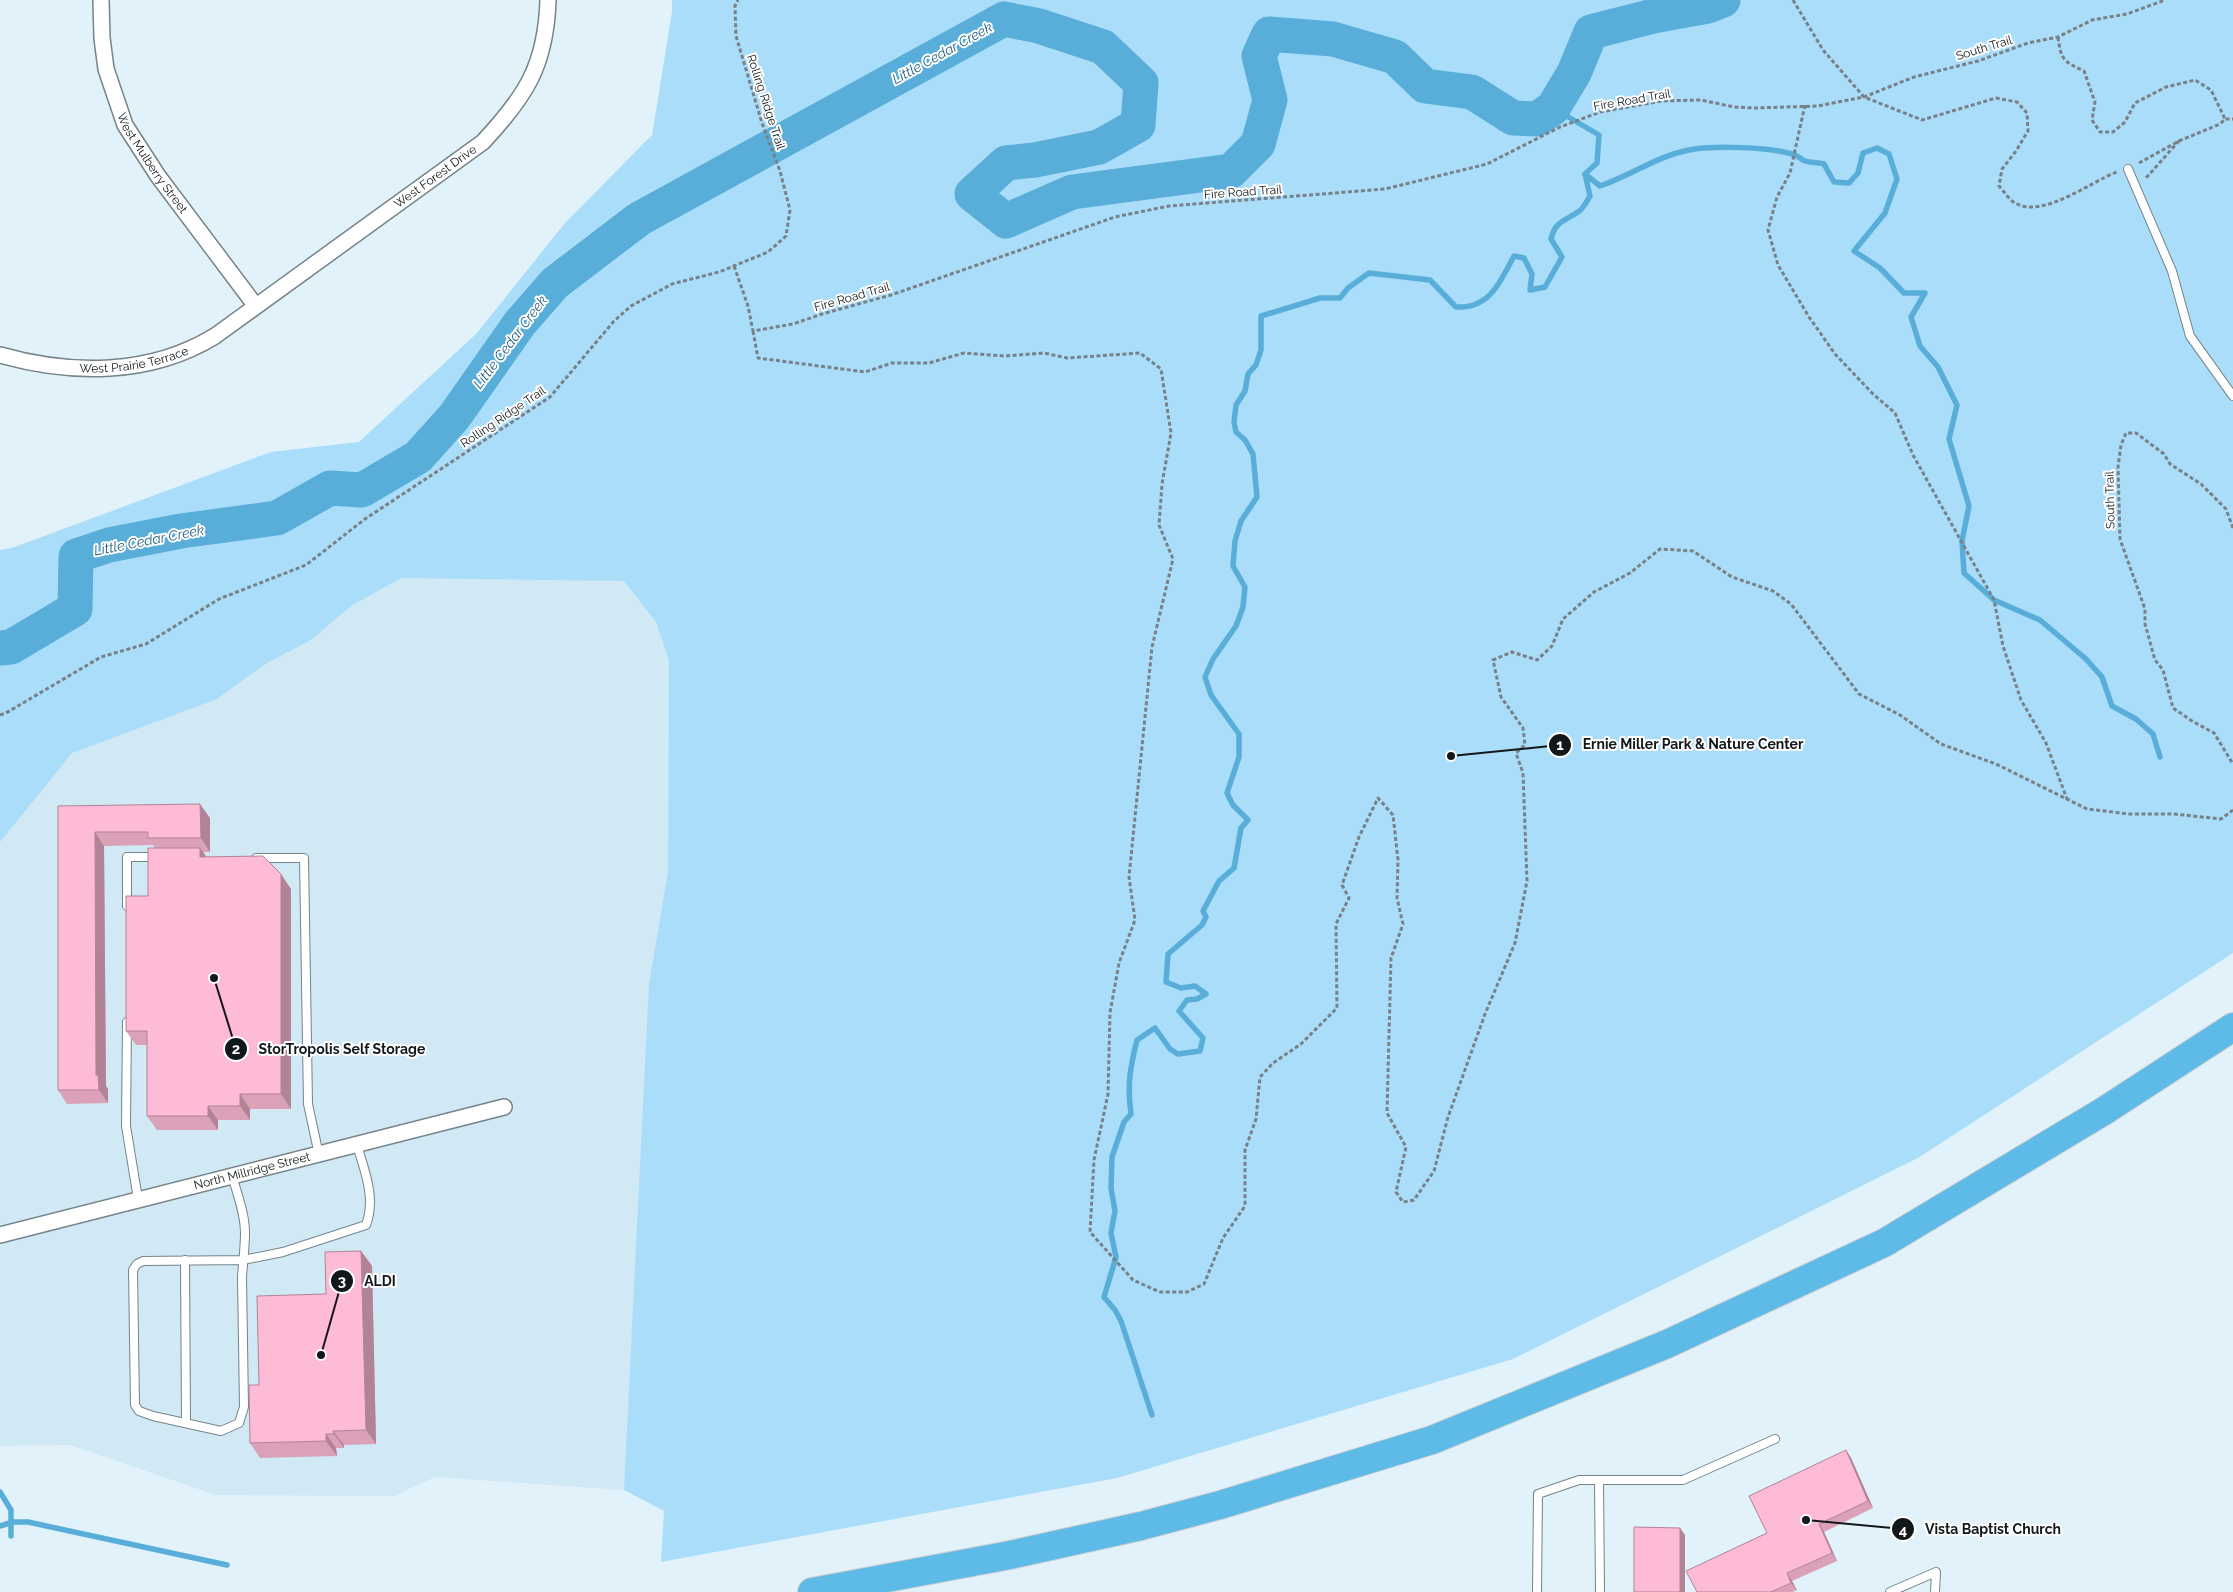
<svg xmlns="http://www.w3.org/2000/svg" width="2233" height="1592" font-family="Raleway,sans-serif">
<rect width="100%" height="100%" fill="#e2f2fa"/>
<polygon fill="#d1e8f5" points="0,556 670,558 664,1493 435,1477 394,1496 216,1495 70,1445 0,1446"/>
<polygon fill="#aaddf9" points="672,0 2233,0 2233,953 1918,1158 1513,1359 1117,1478 661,1562 664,1511 624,1490 649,984 668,872 669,660 656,622 624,581 401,578 351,606 311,640 265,664 217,699 72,753 0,842 0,550 12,548 271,452 359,442 477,333 565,223 652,135 672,12"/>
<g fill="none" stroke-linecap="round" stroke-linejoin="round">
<g stroke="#58aed9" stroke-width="5.5">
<path d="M1585,174L1600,186C1630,176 1657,156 1689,150C1712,145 1773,147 1795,155C1799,157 1802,160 1805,161C1811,163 1817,162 1824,164L1834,182L1849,183L1858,173L1863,153L1877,148L1889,154L1897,179L1885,213L1854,251L1880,268L1904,293H1925L1911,317L1920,346L1938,367L1957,405L1949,439L1969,506L1962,541L1964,573L1994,600L2040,620L2086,659L2102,677L2112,706L2136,719L2153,734L2160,757"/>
<path d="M1152,1415L1121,1321L1115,1310L1104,1297L1116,1257L1111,1233L1115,1211L1111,1188L1112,1157L1124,1122L1131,1114C1127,1085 1130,1068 1137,1040L1155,1028L1170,1049L1178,1054L1200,1051L1203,1038L1179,1011L1187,1000L1197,999L1206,994L1195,986L1181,988L1166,982L1168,954L1202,925L1206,917L1203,911L1219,881L1234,868L1241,828L1248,820L1233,805L1227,793L1239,757V734L1211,695L1205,677L1213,659L1236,626L1243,607L1245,587L1233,566L1235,541L1241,521L1257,497L1253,454L1245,440L1236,432L1234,422L1236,405L1245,391L1248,374L1256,365L1261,350V316L1320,298H1340L1348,288L1369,273L1430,280L1456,307C1490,309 1500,282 1514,256L1524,258L1532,274L1530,290L1545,287L1562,257L1551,239C1555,221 1565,221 1578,212C1583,209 1587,201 1590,196L1585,174L1597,163L1599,135L1553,108"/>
<polyline points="0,1492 11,1510 11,1536"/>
<polyline points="0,1526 13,1522 28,1522 227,1565"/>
</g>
<polyline stroke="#58aed9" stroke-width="35" points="0,648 11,647 75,609 76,556 109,545 181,531 277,518 330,488 362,490 418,457 454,417 520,323 555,283 639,219 1004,19 1039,26 1103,47 1141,83 1138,125 1099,147 1035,160 1006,163 972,194 1006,221 1072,192 1231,171 1258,144 1270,100 1259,56 1269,34 1333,39 1395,57 1425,86 1472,92 1513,118 1537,119 1553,108 1574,73 1591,32 1653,16 1708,6 1723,0"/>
<g stroke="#75838a" stroke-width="10">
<g id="lane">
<polyline points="2128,169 2172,271 2190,336 2233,396"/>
<polyline points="256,858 304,858 308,1104 319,1155"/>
<polyline points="127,906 127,857 157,857"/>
<polyline points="127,1022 126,1126 138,1199"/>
<path d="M232,1175C237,1194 245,1213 245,1233C245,1247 243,1262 242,1277L244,1407L239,1423L221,1431L153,1416L139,1411L135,1405L133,1270L137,1264L143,1261L243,1260L283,1252L366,1225C376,1198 365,1172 357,1145"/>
<polyline points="185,1260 186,1423"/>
<polyline points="1599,1481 1600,1592"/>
<polyline points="1537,1592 1538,1494 1579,1480 1683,1480 1775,1439"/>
<polyline points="1890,1592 1936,1572 1935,1592"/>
</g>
</g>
<g stroke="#75838a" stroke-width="18">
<g id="street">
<path id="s1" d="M101,0L102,38L106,69L125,125L158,176L255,305"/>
<path id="s2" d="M0,355C71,375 150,376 215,336L483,142C526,96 546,65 548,0"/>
<path id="s3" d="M0,1235L504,1107"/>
</g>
</g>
<g stroke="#d0d1d1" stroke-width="30">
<polyline id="highway" points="812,1592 1010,1555 1141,1526 1220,1505 1432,1440 1667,1344 1884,1243 2104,1111 2233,1027"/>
</g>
<g stroke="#778187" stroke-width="3" stroke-dasharray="4 2.5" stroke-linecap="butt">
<path d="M1793,0L1823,50L1864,97L1922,120L1996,98L2017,102L2027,113L2028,131L2016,151L2002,169L1999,186C2004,191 2009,200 2015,203C2043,219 2090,182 2117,172"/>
<path d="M2058,37C2061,60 2063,61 2084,71L2095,102L2092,120L2100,132H2113L2125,122L2135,103L2166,87L2195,80L2211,90L2225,119"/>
<polyline points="1805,105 1790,173 1777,197 1768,230 1778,265 1809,317 1835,354 1872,393 1895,413 1913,455 1994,600 2003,646 2021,700 2046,743 2067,799"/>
<polyline points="2179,141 2220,124 2225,119 2233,119"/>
<polyline points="2139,163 2179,141 2146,178"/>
<polyline points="734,266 748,306 753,331 793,324 822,314 891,295 1115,217 1169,206 1385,189 1487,164 1560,127 1600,112 1662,101 1701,100 1734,107 1755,108 1818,106 1864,97 1914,77 1978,61 2028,43 2058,37 2092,20 2127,14 2165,0"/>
<polyline points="753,331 758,358 865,372 892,363 929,363 964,353 1005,356 1044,353 1067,358 1140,353 1161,369 1171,433 1162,484 1159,525 1173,559 1152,647 1129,877 1135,920 1119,963 1110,1013 1108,1094 1094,1160 1090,1232 1133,1280 1160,1292 1187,1292 1204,1284 1223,1238 1245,1206 1245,1150 1256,1119 1260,1077 1273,1063 1301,1044 1337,1008 1336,924 1349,898 1342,885 1359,837 1378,798 1393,815 1398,860 1397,898 1403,924 1391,958 1387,1113 1406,1147 1396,1192 1403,1202 1414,1200 1434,1171 1448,1117 1485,1014 1515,943 1527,881 1523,773 1516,753 1525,745 1523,728 1501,697 1493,660 1512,652 1537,660 1552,646 1563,619 1594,592 1630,573 1660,549 1693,551 1732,577 1773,591 1791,604 1859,694 1900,715 1941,744 1996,764 2087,809 2129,814 2174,814 2221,819 2233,810"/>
<polyline points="2233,528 2226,509 2201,484 2170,464 2164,454 2136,433 2126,433 2121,445 2118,467 2120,539 2145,609 2145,624 2155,660 2163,670 2173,708 2192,721 2214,733 2233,764"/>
<polyline points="0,715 6,713 101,657 146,644 219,599 306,565 365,519 550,397 614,321 631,306 672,284 719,272 768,252 786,236 790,210 780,171 762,123 736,36 735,6 738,0"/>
</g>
<use href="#lane" stroke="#fff" stroke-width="8"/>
<use href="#street" stroke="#fff" stroke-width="15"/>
<use href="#highway" stroke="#5ebae7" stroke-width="28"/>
</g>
<g fill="#daa1b8">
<polygon points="58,806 210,818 210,852 203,852 206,857 291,889 291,1109 250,1109 250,1120 218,1120 218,1130 157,1130 147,1116 147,1045 136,1045 126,1031 155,848 153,845 104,846 106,1086 108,1089 108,1103 67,1104 58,1090"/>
<polygon points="361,1251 372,1266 376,1444 344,1445 344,1448 336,1448 337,1456 260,1458 250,1443 259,1385 326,1294"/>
<polygon points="1846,1450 1851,1458 1873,1508 1824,1532 1837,1561 1792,1581 1797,1590 1793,1592 1697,1592 1767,1533"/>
</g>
<g fill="#b18396">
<polygon points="200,804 210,818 210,852 201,838"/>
<polygon points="95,832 104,846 106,1086 108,1089 108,1103 99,1090 96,1075"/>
<polygon points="200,848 211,863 200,857"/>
<polygon points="281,874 291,889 291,1109 281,1094"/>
<polygon points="240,1094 250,1109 250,1120 240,1106"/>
<polygon points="208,1106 218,1120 218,1130 208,1116"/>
<polygon points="361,1251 372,1266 376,1444 366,1430"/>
<polygon points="333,1431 344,1445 344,1448 334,1434"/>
<polygon points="326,1434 336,1448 337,1456 326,1441"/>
<polygon points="1846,1450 1851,1458 1873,1508 1868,1501"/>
<polygon points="1819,1524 1824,1532 1837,1561 1832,1553"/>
<polygon points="1680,1528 1685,1535 1685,1592 1680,1592"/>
<polygon points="1787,1573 1792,1581 1797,1590 1791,1583"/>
</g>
<g fill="#fdbbd6" stroke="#b18396">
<polygon points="200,804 201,838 148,838 148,832 95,832 96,1075 98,1075 99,1090 58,1090 58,806"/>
<polygon points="148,848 200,848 200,857 263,856 281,874 281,1094 240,1094 240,1106 208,1106 208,1116 147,1116 147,1031 126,1031 126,896 148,896"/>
<polygon points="361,1251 366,1430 333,1431 334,1434 326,1434 326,1441 250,1443 249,1385 259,1385 257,1296 326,1294 325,1252"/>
<polygon points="1846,1450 1868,1501 1819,1524 1832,1553 1787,1573 1791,1583 1771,1592 1697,1592 1686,1571 1767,1533 1749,1496"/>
<polygon points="1634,1527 1680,1528 1680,1592 1634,1592"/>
</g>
<g text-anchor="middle" stroke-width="4" stroke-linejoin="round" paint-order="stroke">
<g font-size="12" fill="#12171a" stroke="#fff">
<text transform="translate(1984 48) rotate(-17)" y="4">South Trail</text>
<text transform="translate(1632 100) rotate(-10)" y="4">Fire Road Trail</text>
<text transform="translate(766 102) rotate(72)" y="4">Rolling Ridge Trail</text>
<text dy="4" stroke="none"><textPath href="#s1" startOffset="175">West Mulberry Street</textPath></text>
<text dy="4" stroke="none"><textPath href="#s2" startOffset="494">West Forest Drive</textPath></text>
<text transform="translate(1243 192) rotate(-4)" y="4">Fire Road Trail</text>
<text transform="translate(852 297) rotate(-16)" y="4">Fire Road Trail</text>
<text dy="4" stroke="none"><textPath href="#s2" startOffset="136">West Prairie Terrace</textPath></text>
<text transform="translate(503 417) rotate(-34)" y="4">Rolling Ridge Trail</text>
<text transform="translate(2110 500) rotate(-91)" y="4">South Trail</text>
<text dy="4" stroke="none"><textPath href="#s3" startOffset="260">North Millridge Street</textPath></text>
</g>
<g font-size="14" font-style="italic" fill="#1c5e7c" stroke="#fff">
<text transform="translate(942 53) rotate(-29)" y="5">Little Cedar Creek</text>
<text transform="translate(510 342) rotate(-53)" y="5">Little Cedar Creek</text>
<text transform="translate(149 540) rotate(-11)" y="5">Little Cedar Creek</text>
</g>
</g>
<path fill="none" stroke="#12171a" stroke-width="2" d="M1451 756L1560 745M214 978L236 1049M321 1355L342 1281M1806 1520L1903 1529"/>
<g fill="#12171a" stroke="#fff" stroke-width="2">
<circle cx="1451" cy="756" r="5"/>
<circle cx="214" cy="978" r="5"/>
<circle cx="321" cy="1355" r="5"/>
<circle cx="1806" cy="1520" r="5"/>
<circle cx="1560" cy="745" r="12"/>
<circle cx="236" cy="1049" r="12"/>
<circle cx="342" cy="1281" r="12"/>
<circle cx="1903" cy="1529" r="12"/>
</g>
<g font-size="15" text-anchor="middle" font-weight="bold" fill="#fff">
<text x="1560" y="750">1</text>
<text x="236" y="1054">2</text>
<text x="342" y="1286">3</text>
<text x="1903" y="1535">4</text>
</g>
<g font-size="14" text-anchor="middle" font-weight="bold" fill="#12171a" stroke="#fff" stroke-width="4" stroke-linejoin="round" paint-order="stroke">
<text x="1693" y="749">Ernie Miller Park &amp; Nature Center</text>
<text x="342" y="1054">StorTropolis Self Storage</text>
<text x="380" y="1286">ALDI</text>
<text x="1993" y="1534">Vista Baptist Church</text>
</g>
</svg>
